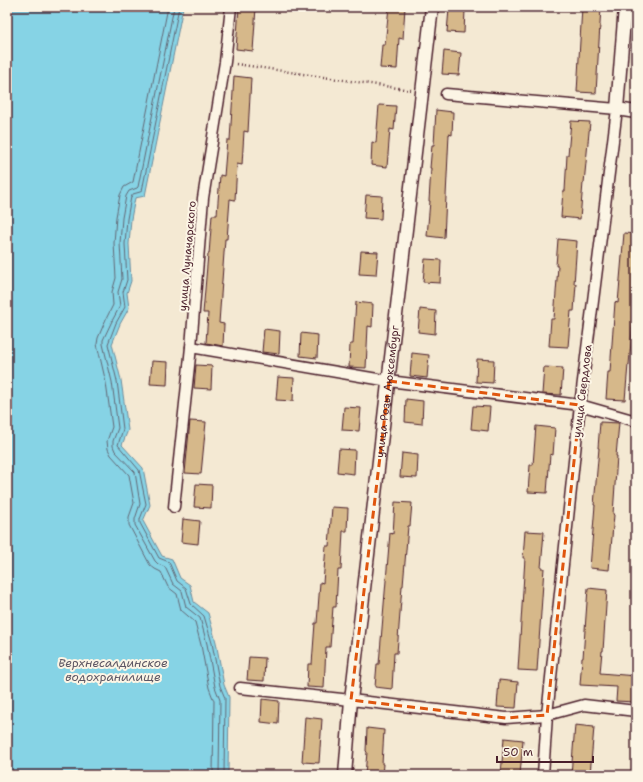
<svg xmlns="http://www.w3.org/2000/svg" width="643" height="782" font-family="'Shantell Sans',sans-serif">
<rect width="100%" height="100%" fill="#f4e9d3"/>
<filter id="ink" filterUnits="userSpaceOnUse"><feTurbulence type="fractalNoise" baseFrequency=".025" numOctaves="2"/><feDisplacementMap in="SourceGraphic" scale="8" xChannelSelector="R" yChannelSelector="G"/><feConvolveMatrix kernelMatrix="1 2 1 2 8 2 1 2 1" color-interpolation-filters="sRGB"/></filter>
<g filter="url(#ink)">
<polygon fill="#86d3e5" stroke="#6e8b9b" points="7,7 183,7 145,196 135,198 131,219 129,244 131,281 127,293 129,308 120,324 112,344 121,380 128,430 122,445 143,468 150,505 143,521 162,556 172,559 180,578 190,585 194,602 208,613 216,642 224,685 229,697 228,775 7,775"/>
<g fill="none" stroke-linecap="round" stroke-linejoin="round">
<g stroke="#626775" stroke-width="1">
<polyline points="168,7 133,182 124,187 120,195 116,217 114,243 116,278 112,292 113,305 106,319 98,338 97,344 106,383 112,427 107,441 108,449 111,455 129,475 134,503 129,517 129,525 150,565 155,569 161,572 168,587 177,594 181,610 195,622 201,645 209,688 214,701 213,775"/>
<polyline points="174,7 138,187 137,188 129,191 126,196 122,218 120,243 122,279 118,292 120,306 112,321 103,340 103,344 112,382 118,428 113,441 113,446 115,451 135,472 140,504 135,519 135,525 155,561 158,564 165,567 173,584 182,591 186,607 200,618 207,644 215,687 220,700 219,775"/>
<polyline points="179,7 142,191 140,192 133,194 131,197 127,219 125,244 127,280 123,292 125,307 116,323 108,344 117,381 123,429 118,445 139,470 146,504 140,519 140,523 159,558 169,562 177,581 186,588 191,604 204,616 212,643 220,686 225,698 224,775"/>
</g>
</g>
<g fill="#d6b88a" stroke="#4a1f2b">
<polygon points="239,7 256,7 253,51 236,49"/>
<polygon points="389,7 405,7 403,39 399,38 397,69 380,68 382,45 385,45"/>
<polygon points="582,7 601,7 596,93 577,92"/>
<polygon points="449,9 465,10 464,33 447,32"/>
<polygon points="444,51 461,53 459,75 442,74"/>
<polygon points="234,76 251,78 248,132 244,131 242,165 237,164 235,200 230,199 227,239 225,239 219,323 224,324 223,346 206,343 208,313 203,313 208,254 209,254 212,215 217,215 220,175 224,176 227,140 230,140"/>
<polygon points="379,105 396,106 394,130 390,129 387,167 371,165 372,142 376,143"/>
<polygon points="436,110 453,112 452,135 449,134 444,238 427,236 430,201 429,201 431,168 430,168 432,145 434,145"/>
<polygon points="571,121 590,122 584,183 583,183 580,219 561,217 563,191 565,191 567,155 568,155"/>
<polygon points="366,195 382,196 381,219 364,218"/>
<polygon points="624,233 636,234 636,295 635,295 629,365 628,365 625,400 606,399 608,372 610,372 615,302 618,303"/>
<polygon points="558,239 577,241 574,284 576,284 574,311 571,311 568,347 549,346 551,319 554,319 558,266 556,266"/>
<polygon points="361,251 378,252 376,275 359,274"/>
<polygon points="425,259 441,260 440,283 423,282"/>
<polygon points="356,302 373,304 372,327 368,326 366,368 349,367 350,344 353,344"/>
<polygon points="420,309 436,311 435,334 418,332"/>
<polygon points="264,329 280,331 279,354 262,352"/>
<polygon points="301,333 318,335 317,358 300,356"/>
<polygon points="412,353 429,355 427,378 410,376"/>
<polygon points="477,359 494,360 493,383 476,382"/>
<polygon points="152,361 168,362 167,385 150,384"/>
<polygon points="196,365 212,366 211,389 194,388"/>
<polygon points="544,367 563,368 561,395 542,394"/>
<polygon points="278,377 294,378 293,401 276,400"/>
<polygon points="406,399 423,401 422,424 405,422"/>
<polygon points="473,406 490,407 488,431 471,429"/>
<polygon points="344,407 361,408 359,431 342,430"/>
<polygon points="190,421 206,422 201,474 185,473"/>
<polygon points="600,422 619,423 616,456 617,456 613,514 614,515 609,570 590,568 595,505 594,505 599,448 598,448"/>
<polygon points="536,426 555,428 553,455 550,454 547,493 528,492 530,465 533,465"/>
<polygon points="339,449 355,450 354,474 337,472"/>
<polygon points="402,453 418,455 417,478 400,477"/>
<polygon points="196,484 212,485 211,508 194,507"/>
<polygon points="395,502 412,503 410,526 408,526 403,586 402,586 397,653 394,653 392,689 375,687 377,664 379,664 390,533 393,534"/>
<polygon points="332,507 348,508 347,531 343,531 341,570 338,570 336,607 333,607 330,647 326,647 324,688 307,687 308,664 312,664 315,623 317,623 320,582 323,583 326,546 329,546"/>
<polygon points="183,519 200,521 198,544 181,542"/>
<polygon points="525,531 544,532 541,568 544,568 537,671 518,670 525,558 523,558"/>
<polygon points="588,588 607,590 603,651 602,651 600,673 636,676 635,702 616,701 617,687 580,685 582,658 583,658"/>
<polygon points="249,657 265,658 264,681 247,680"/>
<polygon points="499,680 518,682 516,708 497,707"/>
<polygon points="262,699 279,701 278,724 261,722"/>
<polygon points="305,717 322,719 319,763 302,762"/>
<polygon points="575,725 594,727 590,775 571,775"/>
<polygon points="367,728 384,730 382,764 383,764 382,775 365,775 367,752 366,751"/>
<polygon points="504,738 523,740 520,775 501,775"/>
</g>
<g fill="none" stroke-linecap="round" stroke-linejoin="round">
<g stroke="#4a1f2b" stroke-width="13">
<g id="minor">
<polyline points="446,94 617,109 580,405 547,715 543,775"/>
<polyline points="191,347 389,381 580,405 636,421"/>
<polyline points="174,507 191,347 203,198 225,62 231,7"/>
<polyline points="240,688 351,700 506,718 547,715 584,705 636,711"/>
</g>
</g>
<g stroke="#4a1f2b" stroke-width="15">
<g id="tertiary">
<polyline points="625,7 617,109 636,112"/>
<path id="s1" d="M345,775L351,700L432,7"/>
</g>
</g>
<polyline stroke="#4a1f2b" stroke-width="2.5" stroke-dasharray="1 3" stroke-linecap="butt" points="236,64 411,90"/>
<use href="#minor" stroke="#fcf5e5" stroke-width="10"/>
<use href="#tertiary" stroke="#fcf5e5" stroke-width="12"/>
</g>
</g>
<path fill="none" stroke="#e0560e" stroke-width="3" stroke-dasharray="8 5" stroke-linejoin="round" d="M389,381L580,405L547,715L506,718L351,700Z"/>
<g text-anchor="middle" stroke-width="4" stroke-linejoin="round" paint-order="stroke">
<g font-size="11" fill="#4a1f2b" stroke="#fcf5e5">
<text transform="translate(187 256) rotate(-85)" y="4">улица Луначарского</text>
<text dy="4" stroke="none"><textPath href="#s1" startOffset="386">улица Розы Люксембург</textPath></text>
<text transform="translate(582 391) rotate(-83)" y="4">улица Свердлова</text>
</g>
<g font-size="12" font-style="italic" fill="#5c5563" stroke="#fcf5e5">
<text x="113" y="667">Верхнесалдинское<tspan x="113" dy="14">водохранилище</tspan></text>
</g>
</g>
<rect width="643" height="782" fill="none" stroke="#fcf5e5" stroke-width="24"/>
<rect x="12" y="12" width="619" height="758" fill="none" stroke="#4a1f2b" stroke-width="1.5" filter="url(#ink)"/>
<path d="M497 756v6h96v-6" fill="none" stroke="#4a1f2b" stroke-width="2"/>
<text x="503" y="756" font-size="12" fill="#4a1f2b" stroke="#fcf5e5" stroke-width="3" paint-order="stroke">50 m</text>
</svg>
